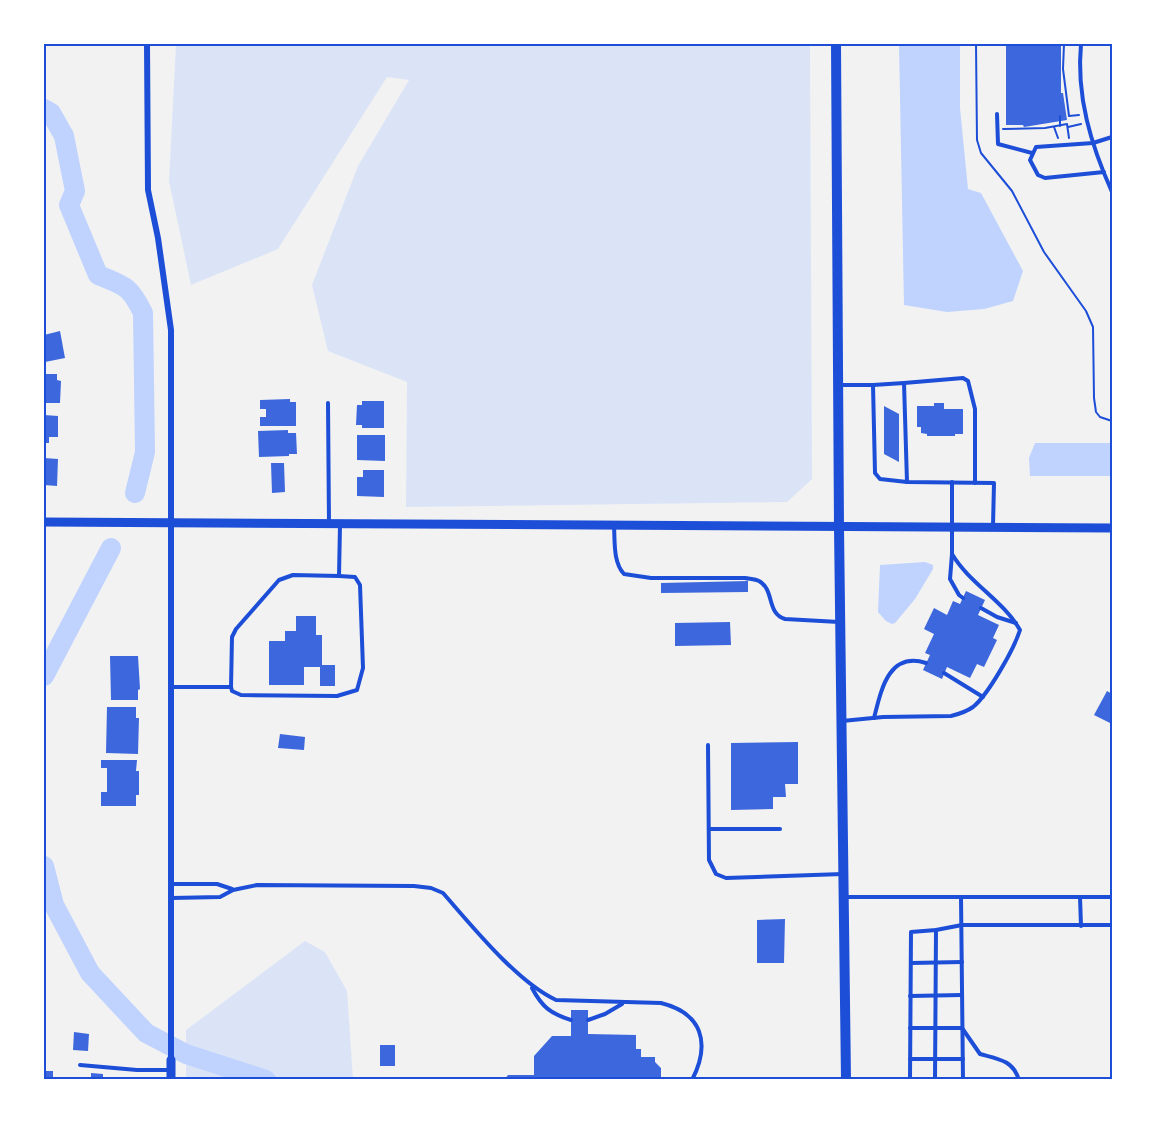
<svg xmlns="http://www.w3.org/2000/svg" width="1156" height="1123" font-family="Cabin,sans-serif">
<rect width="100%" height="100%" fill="#f2f2f2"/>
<g fill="#dbe4f7">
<polygon points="176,44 810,44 812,479 787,502 406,507 407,382 328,351 312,285 358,166 409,80 387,77 278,249 191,285 169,181"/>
<polygon points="305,941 325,952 347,991 353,1079 186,1079 186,1030"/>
</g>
<g fill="#bfd3fe">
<polygon points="899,44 960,44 960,108 968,189 981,193 1023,271 1013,301 984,309 947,312 904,305"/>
<polygon points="1035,443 1112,443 1112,476 1030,476 1029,458"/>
<polygon points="925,562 933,565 933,569 915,599 895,623 892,624 886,621 878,612 880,565"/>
</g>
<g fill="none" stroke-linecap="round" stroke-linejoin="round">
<g stroke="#bfd3fe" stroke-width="20">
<path d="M44,109L51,113L64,136L75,191L69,205L98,275C125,286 130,286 143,313L145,452L135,493"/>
<polyline points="44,676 111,548"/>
<polyline points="44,866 54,905 90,973 146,1033 186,1054 266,1080"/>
</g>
</g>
<g fill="#3d67dc">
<polygon points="1006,44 1061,44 1061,93 1063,93 1067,120 1024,127 1023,125 1006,125"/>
<polygon points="60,331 65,358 45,362 44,335"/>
<polygon points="44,374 57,374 57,380 61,381 60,403 44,403"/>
<polygon points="290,399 290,402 296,402 296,426 260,426 260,417 266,417 266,409 260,409 260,400"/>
<polygon points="362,401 384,401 384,428 362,428 362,425 356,425 357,405 362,405"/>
<polygon points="934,403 944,403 944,409 963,409 963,434 955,434 955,436 927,436 927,434 921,433 921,427 917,427 917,406 934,406"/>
<polygon points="884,406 899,414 899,462 884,454"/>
<polygon points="44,415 58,416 58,437 49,437 49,443 44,443"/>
<polygon points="288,430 288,433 296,433 297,454 289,454 289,456 259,457 258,431"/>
<polygon points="357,435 385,435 385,461 357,460"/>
<polygon points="44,458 58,459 57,486 44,485"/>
<polygon points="271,463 284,463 285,492 272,493"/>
<polygon points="363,470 384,470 384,497 357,496 357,477 363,477"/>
<polygon points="748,581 748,592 661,593 661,583"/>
<polygon points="966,591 985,600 978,615 999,625 993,638 997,640 984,667 977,664 970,678 947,667 942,679 923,670 930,655 925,653 934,634 924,629 934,608 947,615 953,601 960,604"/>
<polygon points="296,616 316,616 316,635 322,635 322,665 335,665 335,686 320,686 320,667 304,667 304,685 269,685 269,641 285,641 285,631 296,631"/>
<polygon points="730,622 731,645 675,646 675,623"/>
<polygon points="110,656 138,656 140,689 138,690 138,700 111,700"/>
<polygon points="1107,691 1112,694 1112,724 1094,715"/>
<polygon points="107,707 136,707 136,718 139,718 138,754 106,753"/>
<polygon points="280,734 305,737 304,750 278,748"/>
<polygon points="798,742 798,784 785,784 786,797 773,797 773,809 731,810 731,743"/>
<polygon points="101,760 137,760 136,771 139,771 139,795 136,795 136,806 101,806 101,792 107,792 107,768 101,768"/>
<polygon points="785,919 784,963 757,963 757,920"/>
<polygon points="571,1010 588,1010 588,1034 636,1035 636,1049 641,1049 641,1057 655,1057 655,1062 661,1068 661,1080 504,1080 508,1075 534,1075 534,1056 552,1036 571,1036"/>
<polygon points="74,1032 89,1034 88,1051 73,1050"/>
<rect x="380" y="1045" width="15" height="21"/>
<rect x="44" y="1071" width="9" height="9"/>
<polygon points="91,1073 103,1074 103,1080 91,1080"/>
</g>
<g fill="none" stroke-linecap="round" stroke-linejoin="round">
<g stroke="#1d4ed8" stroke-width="2">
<polyline points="976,44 977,140 981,153 1012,191 1044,252 1086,311 1093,327 1094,398 1096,412 1100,417 1112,421"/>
<polyline points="1064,44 1063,69 1069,116 1079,115"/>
<polyline points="1060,116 1060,126"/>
<polyline points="1054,127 1058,138"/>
<polyline points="1068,127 1081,124"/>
<polyline points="1003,129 1045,128 1067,124 1069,138"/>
</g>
<g stroke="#1d4ed8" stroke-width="4">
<path d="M1081,44C1076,96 1091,145 1112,192"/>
<polyline points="997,114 998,144 1032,153"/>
<polyline points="1104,172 1045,178 1038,175 1030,160 1036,147 1093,143 1112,137"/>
<polyline points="904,383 963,378 968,381 975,409 975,483"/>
<polyline points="838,385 873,385 904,383 907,482 994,483 993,526"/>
<polyline points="873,385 875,473 880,479 907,482"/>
<polyline points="328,403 329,524"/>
<polyline points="952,482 952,554 950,579 959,595 963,598"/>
<path d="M614,526C615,542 613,562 624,574L651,578H745C749,579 755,579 759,581C775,590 766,613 785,619L839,622"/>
<polyline points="981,608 997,617 1016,623"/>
<polyline points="944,673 983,697"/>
<polyline points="171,687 231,687 232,637 236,629 279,580 293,575 339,576 340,525"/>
<polyline points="231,687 232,691 241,695 337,696 357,690 363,668 360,585 355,577 339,576"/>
<path d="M874,718C881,691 888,651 926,663"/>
<path d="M842,721L883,717L951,716C959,714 966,712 973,707C988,695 1014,649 1020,630C1003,600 970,584 952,554"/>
<polyline points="708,745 709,860 716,874 726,878 843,874"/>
<polyline points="709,829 780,829"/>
<polyline points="171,884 217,884 232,889"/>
<polyline points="845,897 1110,897"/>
<polyline points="961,897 963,1080"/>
<polyline points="1080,897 1081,926"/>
<path d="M172,898L220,897L233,890L257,885L414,886L431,888L443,893C472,926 517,982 556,1000L661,1003C702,1013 711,1043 692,1080"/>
<polyline points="911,963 962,962"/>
<path d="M532,988C542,1007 551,1014 571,1020"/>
<polyline points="910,996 962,995"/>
<polyline points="588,1020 605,1014 622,1004"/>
<path d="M910,1028H962L980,1054C998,1059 1013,1060 1019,1080"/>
<polyline points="910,1059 963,1059"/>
<polyline points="80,1065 137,1070 170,1070"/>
<polyline points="910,1080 911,932 936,930 962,925 1112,925"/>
<polyline points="935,1080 936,930"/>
</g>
<polyline stroke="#1d4ed8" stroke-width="6" points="147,44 148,190 158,238 171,330 171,1060"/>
<g stroke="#1d4ed8" stroke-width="9">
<polyline points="44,522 1112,528"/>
<polyline points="171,1060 171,1080"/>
</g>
<polyline stroke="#1d4ed8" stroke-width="10" points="836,44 839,528 846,1080"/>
</g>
<rect width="1156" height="1123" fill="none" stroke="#ffffff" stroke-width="90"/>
<rect x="45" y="45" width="1066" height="1033" fill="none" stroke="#1d4ed8" stroke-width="2"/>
</svg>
